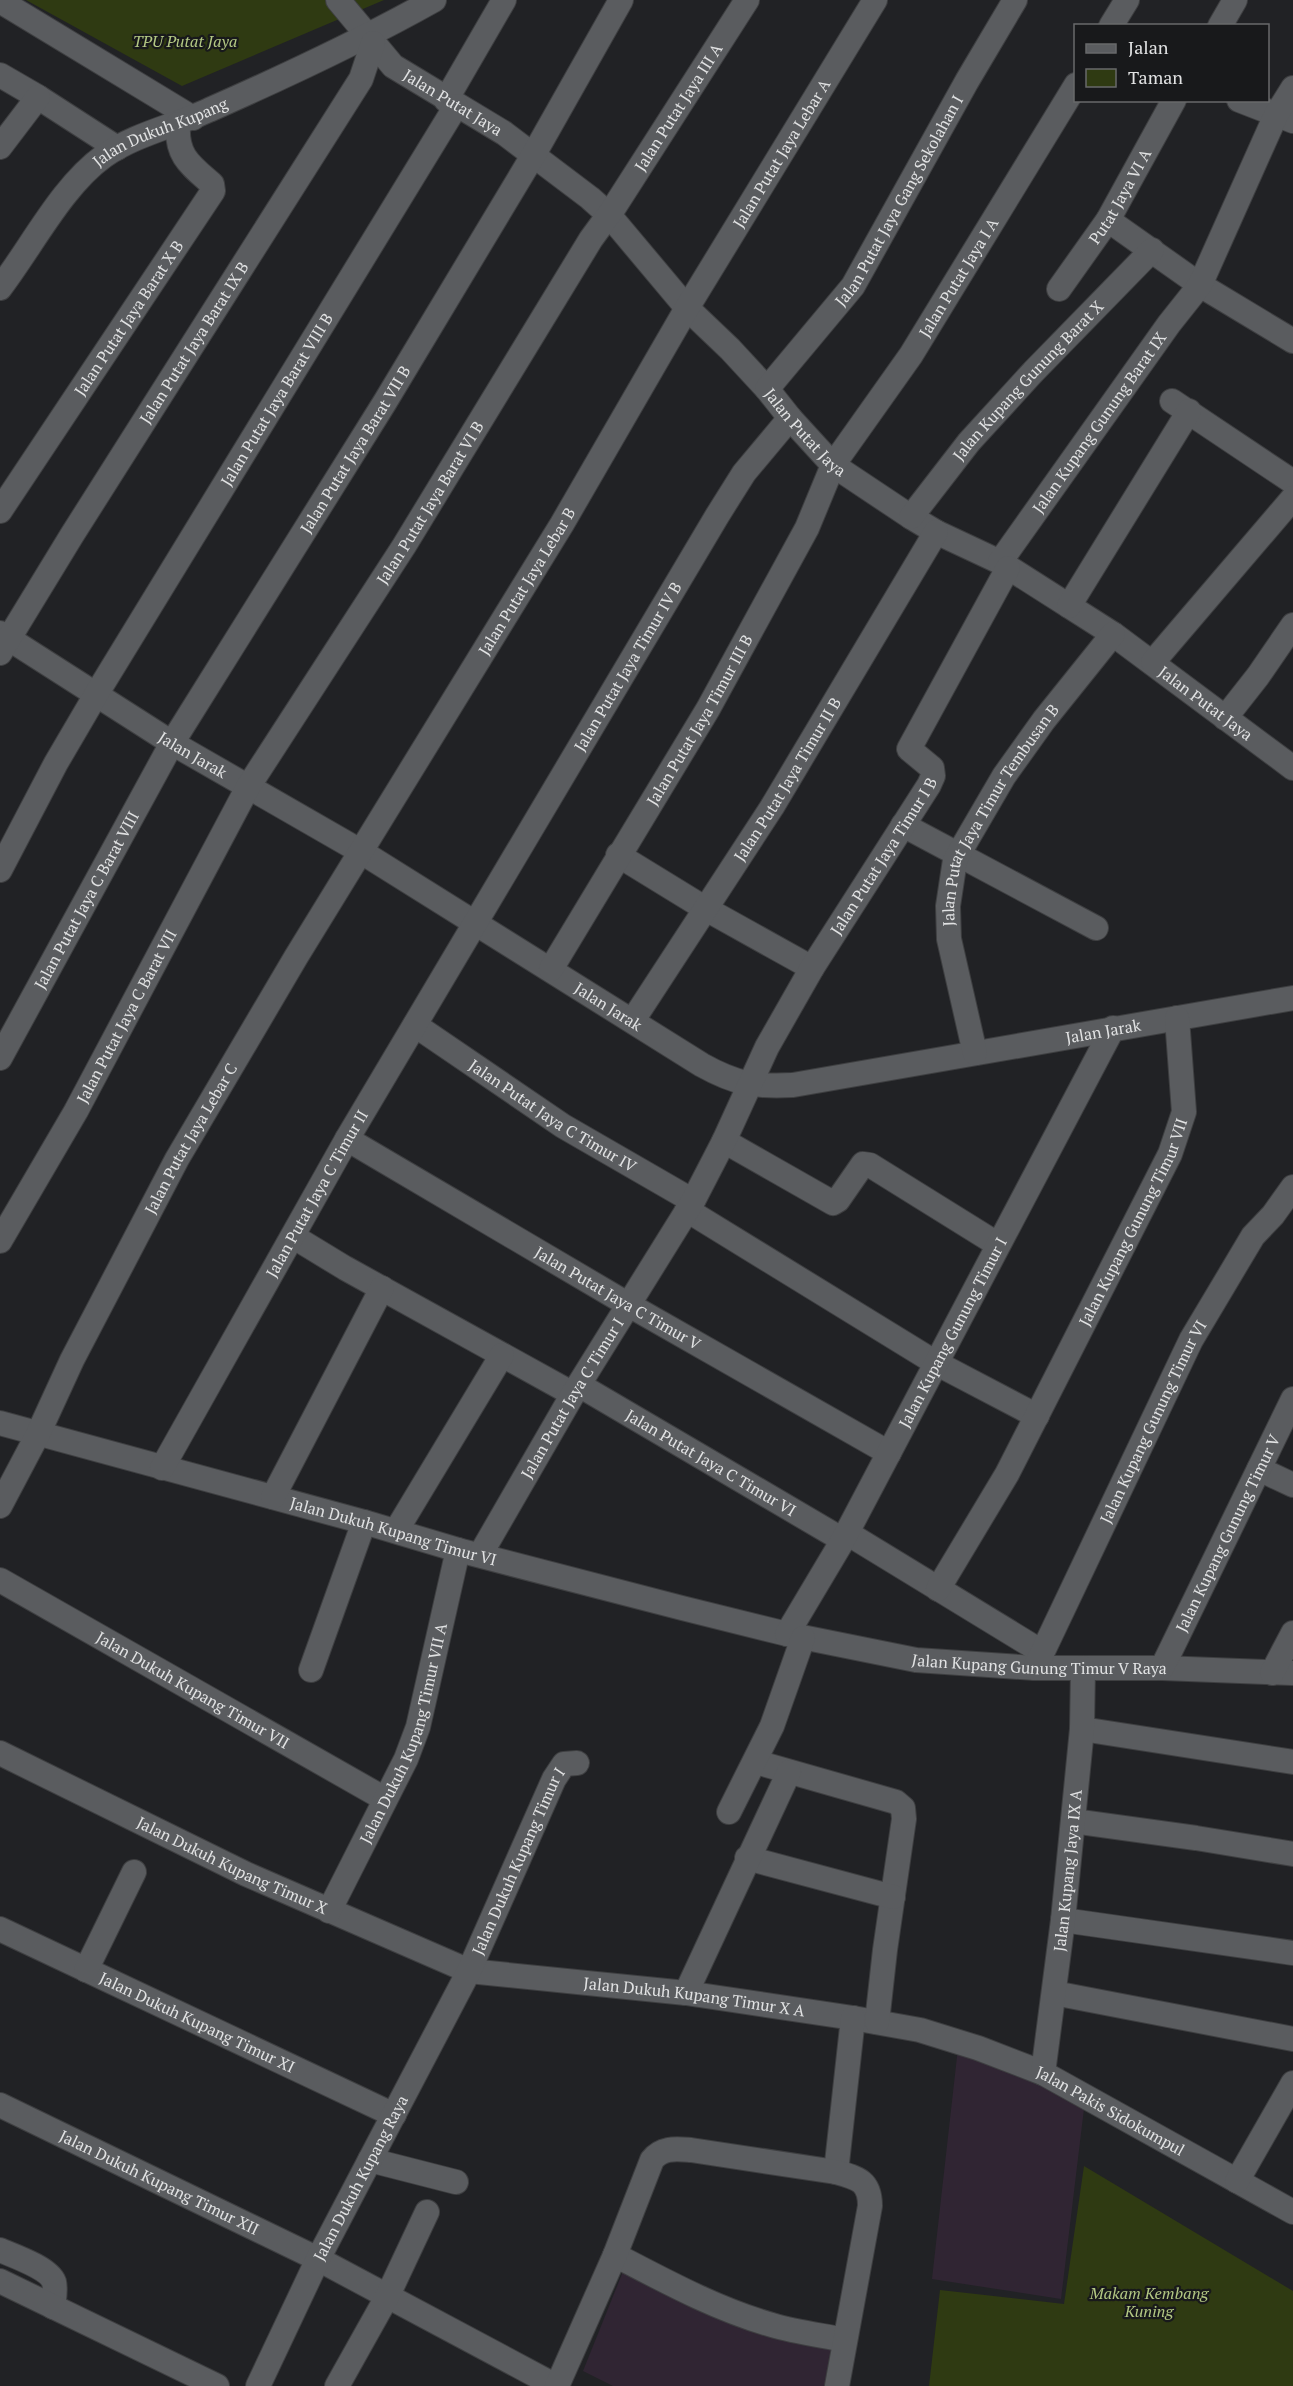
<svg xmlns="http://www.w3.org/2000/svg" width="1293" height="2386" font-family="'PT Serif',serif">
<rect width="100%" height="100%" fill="#212225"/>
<g fill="#302533">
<polygon points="958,2048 1086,2092 1061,2299 932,2279"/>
<polygon points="624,2269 835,2341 828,2386 613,2386 583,2371"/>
</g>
<g fill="#2f3a12">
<polygon points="26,0 384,0 182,86"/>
<polygon points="1084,2166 1293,2291 1293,2386 929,2386 940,2290 1064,2304"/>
</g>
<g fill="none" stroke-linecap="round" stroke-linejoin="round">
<g stroke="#3e3f41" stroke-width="26">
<g id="minor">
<path id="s1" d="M338,0L393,66L504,133L590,198L609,215L687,308L730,349L767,389L790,418L833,465L911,517L936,532L1000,562L1113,634L1293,768"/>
<polyline points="0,1 193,118"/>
<polyline points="1111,26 1127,0"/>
<polyline points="1220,26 1235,0"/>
<polyline points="0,75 38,97 117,148"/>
<polyline points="446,100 504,0"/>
<polyline points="1239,100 1293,121"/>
<polyline points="0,147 38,97"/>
<polyline points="1108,220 1200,285 1293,341"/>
<path id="s2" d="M0,288C32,246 62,186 104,156C135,134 175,126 209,110C286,76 361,41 434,0"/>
<path id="s3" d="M1059,289L1108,220L1174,100"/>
<path id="s4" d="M767,389L853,286L967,81L1015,0"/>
<polyline points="1172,401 1293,482"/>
<path id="s5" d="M0,511L213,191L212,184C190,165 176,156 178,124"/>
<path id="s6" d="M911,517L969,442L1033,372L1152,250"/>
<path id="s7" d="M1000,562L1169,324L1200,285L1276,115L1293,88"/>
<polyline points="1069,606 1189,411"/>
<path id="s8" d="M0,633L172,743L360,851L702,1065C736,1084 755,1087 793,1085L1293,998"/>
<path id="s9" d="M0,653L72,535L361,79L373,43"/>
<polyline points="1153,662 1293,498"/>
<polyline points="1225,718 1258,676 1293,625"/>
<polyline points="903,825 1096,928"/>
<polyline points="618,855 706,909 812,968"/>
<path id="s10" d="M0,870L56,763L97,693L456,106"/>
<path id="s11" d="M551,969L708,709L807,528L833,465L911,355L1076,85"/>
<path id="s12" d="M633,1020L772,807L936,532"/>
<path id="s13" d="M415,1025L563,1126L693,1201"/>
<path id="s14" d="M975,1053L949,939L948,906L955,860L1004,776L1044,720L1113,634"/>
<path id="s15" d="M0,1058L172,743L385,402L534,154L621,0"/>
<path id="s16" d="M347,1139L629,1305L889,1453"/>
<polyline points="724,1141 833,1203 838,1200 863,1164 870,1165 997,1244"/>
<polyline points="687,1210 936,1363 1037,1416"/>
<polyline points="294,1237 345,1268 573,1394"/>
<path id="s17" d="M0,1241L76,1111L248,787L404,546L591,239L613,209L747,0"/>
<path id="s18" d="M579,1385L843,1540"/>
<path id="s19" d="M0,1423L364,1522L458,1550L682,1608L787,1634L916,1660L1035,1668H1162L1293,1673"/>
<path id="s20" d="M162,1468L347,1139L717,516L744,473L790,418"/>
<polyline points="1259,1469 1293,1485"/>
<polyline points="273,1497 382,1288"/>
<path id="s21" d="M0,1506L38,1434L72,1360L177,1159L296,957L562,524L687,308L875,0"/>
<polyline points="396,1531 502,1355"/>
<polyline points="847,1533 1042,1652"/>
<path id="s22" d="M480,1555L573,1394L693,1201L724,1141L767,1047L812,968L929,785L933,776L932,768L909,749L1008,568"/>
<path id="s23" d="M0,1580L385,1799"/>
<path id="s24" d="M938,1589L1007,1474L1170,1154L1184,1112L1177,1018"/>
<path id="s25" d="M787,1634L843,1540L1113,1028"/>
<path id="s26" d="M1035,1668L1191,1340L1253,1236L1273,1215L1293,1187"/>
<path id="s27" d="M1162,1668L1293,1399"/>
<polyline points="311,1670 364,1522"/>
<polyline points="1272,1673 1293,1633"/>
<polyline points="1082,1729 1293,1762"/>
<path id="s28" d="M0,1753L246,1874L469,1971L686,1993L853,2018L920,2030L978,2048L1043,2073L1293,2212"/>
<polyline points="756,1762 896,1802 903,1808 904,1819 885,1950 877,2022"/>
<polyline points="729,1812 772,1726 803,1638"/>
<polyline points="1073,1821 1196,1838 1293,1854"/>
<polyline points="747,1858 893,1897"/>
<path id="s29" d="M329,1911L406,1759L418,1727L458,1550"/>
<polyline points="1063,1920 1293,1953"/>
<path id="s30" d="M0,1929L394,2115"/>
<polyline points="86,1970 134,1872"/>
<polyline points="686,1993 789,1772"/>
<polyline points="1054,1993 1293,2039"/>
<path id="s31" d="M1043,2073L1063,1920L1082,1729L1083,1668"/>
<path id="s32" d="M0,2105L318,2259L556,2386"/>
<polyline points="370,2160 456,2182"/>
<polyline points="836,2172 853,2018"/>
<polyline points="1237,2181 1293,2083"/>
<path d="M0,2250C14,2256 49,2268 54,2282C56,2290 54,2299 53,2307"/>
<path d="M615,2255C665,2281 716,2309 772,2325C795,2332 820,2335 845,2340"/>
<polyline points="0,2281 217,2386"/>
<path id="s33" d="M258,2386L318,2259L469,1971L554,1779L564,1764L577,1763"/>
<polyline points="337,2386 388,2295 427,2212"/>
<path d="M557,2386L615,2255L652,2160C662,2147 676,2149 691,2150L836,2172C858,2178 870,2181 870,2206L837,2386"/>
</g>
</g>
<use href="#minor" stroke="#5a5c5f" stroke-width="24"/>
</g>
<g text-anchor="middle" stroke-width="4.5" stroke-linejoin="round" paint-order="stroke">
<g font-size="16" font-style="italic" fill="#b3c883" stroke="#18191b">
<text x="185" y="47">TPU Putat Jaya</text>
<text x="1149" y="2299">Makam Kembang<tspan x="1149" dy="18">Kuning</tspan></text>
</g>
<g font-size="16" fill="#e1e2e3" stroke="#18191b">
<text dy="6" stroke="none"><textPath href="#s1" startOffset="156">Jalan Putat Jaya</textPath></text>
<text dy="6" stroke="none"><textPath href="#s17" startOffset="1322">Jalan Putat Jaya III A</textPath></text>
<text dy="6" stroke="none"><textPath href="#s2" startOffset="230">Jalan Dukuh Kupang</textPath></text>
<text dy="6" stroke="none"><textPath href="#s21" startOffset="1563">Jalan Putat Jaya Lebar A</textPath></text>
<text dy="6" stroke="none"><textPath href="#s3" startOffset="111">Putat Jaya VI A</textPath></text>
<text dy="6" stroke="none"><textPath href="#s4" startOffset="231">Jalan Putat Jaya Gang Sekolahan I</textPath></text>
<text dy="6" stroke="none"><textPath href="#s11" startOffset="804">Jalan Putat Jaya I A</textPath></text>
<text dy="6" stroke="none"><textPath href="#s5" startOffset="232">Jalan Putat Jaya Barat X B</textPath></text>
<text dy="6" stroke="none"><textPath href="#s9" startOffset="366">Jalan Putat Jaya Barat IX B</textPath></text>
<text dy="6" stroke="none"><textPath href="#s6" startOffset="180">Jalan Kupang Gunung Barat X</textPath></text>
<text dy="6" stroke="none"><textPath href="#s10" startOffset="546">Jalan Putat Jaya Barat VIII B</textPath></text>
<text dy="6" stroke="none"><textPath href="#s7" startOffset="171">Jalan Kupang Gunung Barat IX</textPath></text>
<text dy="6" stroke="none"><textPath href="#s1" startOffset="642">Jalan Putat Jaya</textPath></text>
<text dy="6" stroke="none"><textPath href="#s15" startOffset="705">Jalan Putat Jaya Barat VII B</textPath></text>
<text dy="6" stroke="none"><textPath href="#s17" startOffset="855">Jalan Putat Jaya Barat VI B</textPath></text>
<text dy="6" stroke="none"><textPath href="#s21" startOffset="1065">Jalan Putat Jaya Lebar B</textPath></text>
<text dy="6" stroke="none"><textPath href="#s20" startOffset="927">Jalan Putat Jaya Timur IV B</textPath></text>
<text dy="6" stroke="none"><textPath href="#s1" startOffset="1128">Jalan Putat Jaya</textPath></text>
<text dy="6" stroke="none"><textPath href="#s11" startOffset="290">Jalan Putat Jaya Timur III B</textPath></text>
<text dy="6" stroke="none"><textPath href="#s8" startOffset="228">Jalan Jarak</textPath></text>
<text dy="6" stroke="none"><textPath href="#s12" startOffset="286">Jalan Putat Jaya Timur II B</textPath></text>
<text dy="6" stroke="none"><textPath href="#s14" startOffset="255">Jalan Putat Jaya Timur Tembusan B</textPath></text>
<text dy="6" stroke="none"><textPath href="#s22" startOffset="808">Jalan Putat Jaya Timur I B</textPath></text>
<text dy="6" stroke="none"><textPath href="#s15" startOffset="180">Jalan Putat Jaya C Barat VIII</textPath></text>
<text dy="6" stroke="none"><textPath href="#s8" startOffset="714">Jalan Jarak</textPath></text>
<text dy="6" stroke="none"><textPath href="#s17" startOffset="258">Jalan Putat Jaya C Barat VII</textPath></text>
<text dy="6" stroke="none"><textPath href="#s8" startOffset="1234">Jalan Jarak</textPath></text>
<text dy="6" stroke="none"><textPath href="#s13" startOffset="165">Jalan Putat Jaya C Timur IV</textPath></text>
<text dy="6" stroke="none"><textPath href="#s21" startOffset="414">Jalan Putat Jaya Lebar C</textPath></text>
<text dy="6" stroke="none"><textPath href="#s20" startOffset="315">Jalan Putat Jaya C Timur II</textPath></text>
<text dy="6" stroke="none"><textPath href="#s24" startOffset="416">Jalan Kupang Gunung Timur VII</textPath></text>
<text dy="6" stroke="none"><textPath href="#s16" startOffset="314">Jalan Putat Jaya C Timur V</textPath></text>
<text dy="6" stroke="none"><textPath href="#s25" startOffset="344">Jalan Kupang Gunung Timur I</textPath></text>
<text dy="6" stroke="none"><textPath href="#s22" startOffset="182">Jalan Putat Jaya C Timur I</textPath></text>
<text dy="6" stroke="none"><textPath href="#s26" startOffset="273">Jalan Kupang Gunung Timur VI</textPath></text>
<text dy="6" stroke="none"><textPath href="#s18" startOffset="153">Jalan Putat Jaya C Timur VI</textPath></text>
<text dy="6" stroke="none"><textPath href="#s19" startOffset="408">Jalan Dukuh Kupang Timur VI</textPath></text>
<text dy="6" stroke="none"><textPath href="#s27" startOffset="150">Jalan Kupang Gunung Timur V</textPath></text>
<text dy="6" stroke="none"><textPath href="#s19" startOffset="1070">Jalan Kupang Gunung Timur V Raya</textPath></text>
<text dy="6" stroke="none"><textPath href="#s23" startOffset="222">Jalan Dukuh Kupang Timur VII</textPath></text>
<text dy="6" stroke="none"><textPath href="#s29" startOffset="194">Jalan Dukuh Kupang Timur VII A</textPath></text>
<text dy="6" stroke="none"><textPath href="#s33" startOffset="586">Jalan Dukuh Kupang Timur I</textPath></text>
<text dy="6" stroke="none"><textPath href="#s28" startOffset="258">Jalan Dukuh Kupang Timur X</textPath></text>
<text dy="6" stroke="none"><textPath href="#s31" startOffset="204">Jalan Kupang Jaya IX A</textPath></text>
<text dy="6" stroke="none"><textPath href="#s28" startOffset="744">Jalan Dukuh Kupang Timur X A</textPath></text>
<text dy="6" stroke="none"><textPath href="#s30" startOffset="218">Jalan Dukuh Kupang Timur XI</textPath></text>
<text dy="6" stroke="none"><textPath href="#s28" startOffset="1180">Jalan Pakis Sidokumpul</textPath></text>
<text dy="6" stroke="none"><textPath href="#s33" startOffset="232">Jalan Dukuh Kupang Raya</textPath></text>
<text dy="6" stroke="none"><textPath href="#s32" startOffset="177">Jalan Dukuh Kupang Timur XII</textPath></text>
</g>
</g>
<rect x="1074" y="24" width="195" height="78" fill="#18191b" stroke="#68696b" stroke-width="1.5"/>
<rect x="1086" y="44" width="30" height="9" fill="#5a5c5f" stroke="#68696b" stroke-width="1.5"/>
<text x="1128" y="54" font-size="18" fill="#e1e2e3">Jalan</text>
<rect x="1086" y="69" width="30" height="18" fill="#2f3a12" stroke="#68696b" stroke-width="1.5"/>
<text x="1128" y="84" font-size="18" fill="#e1e2e3">Taman</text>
</svg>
